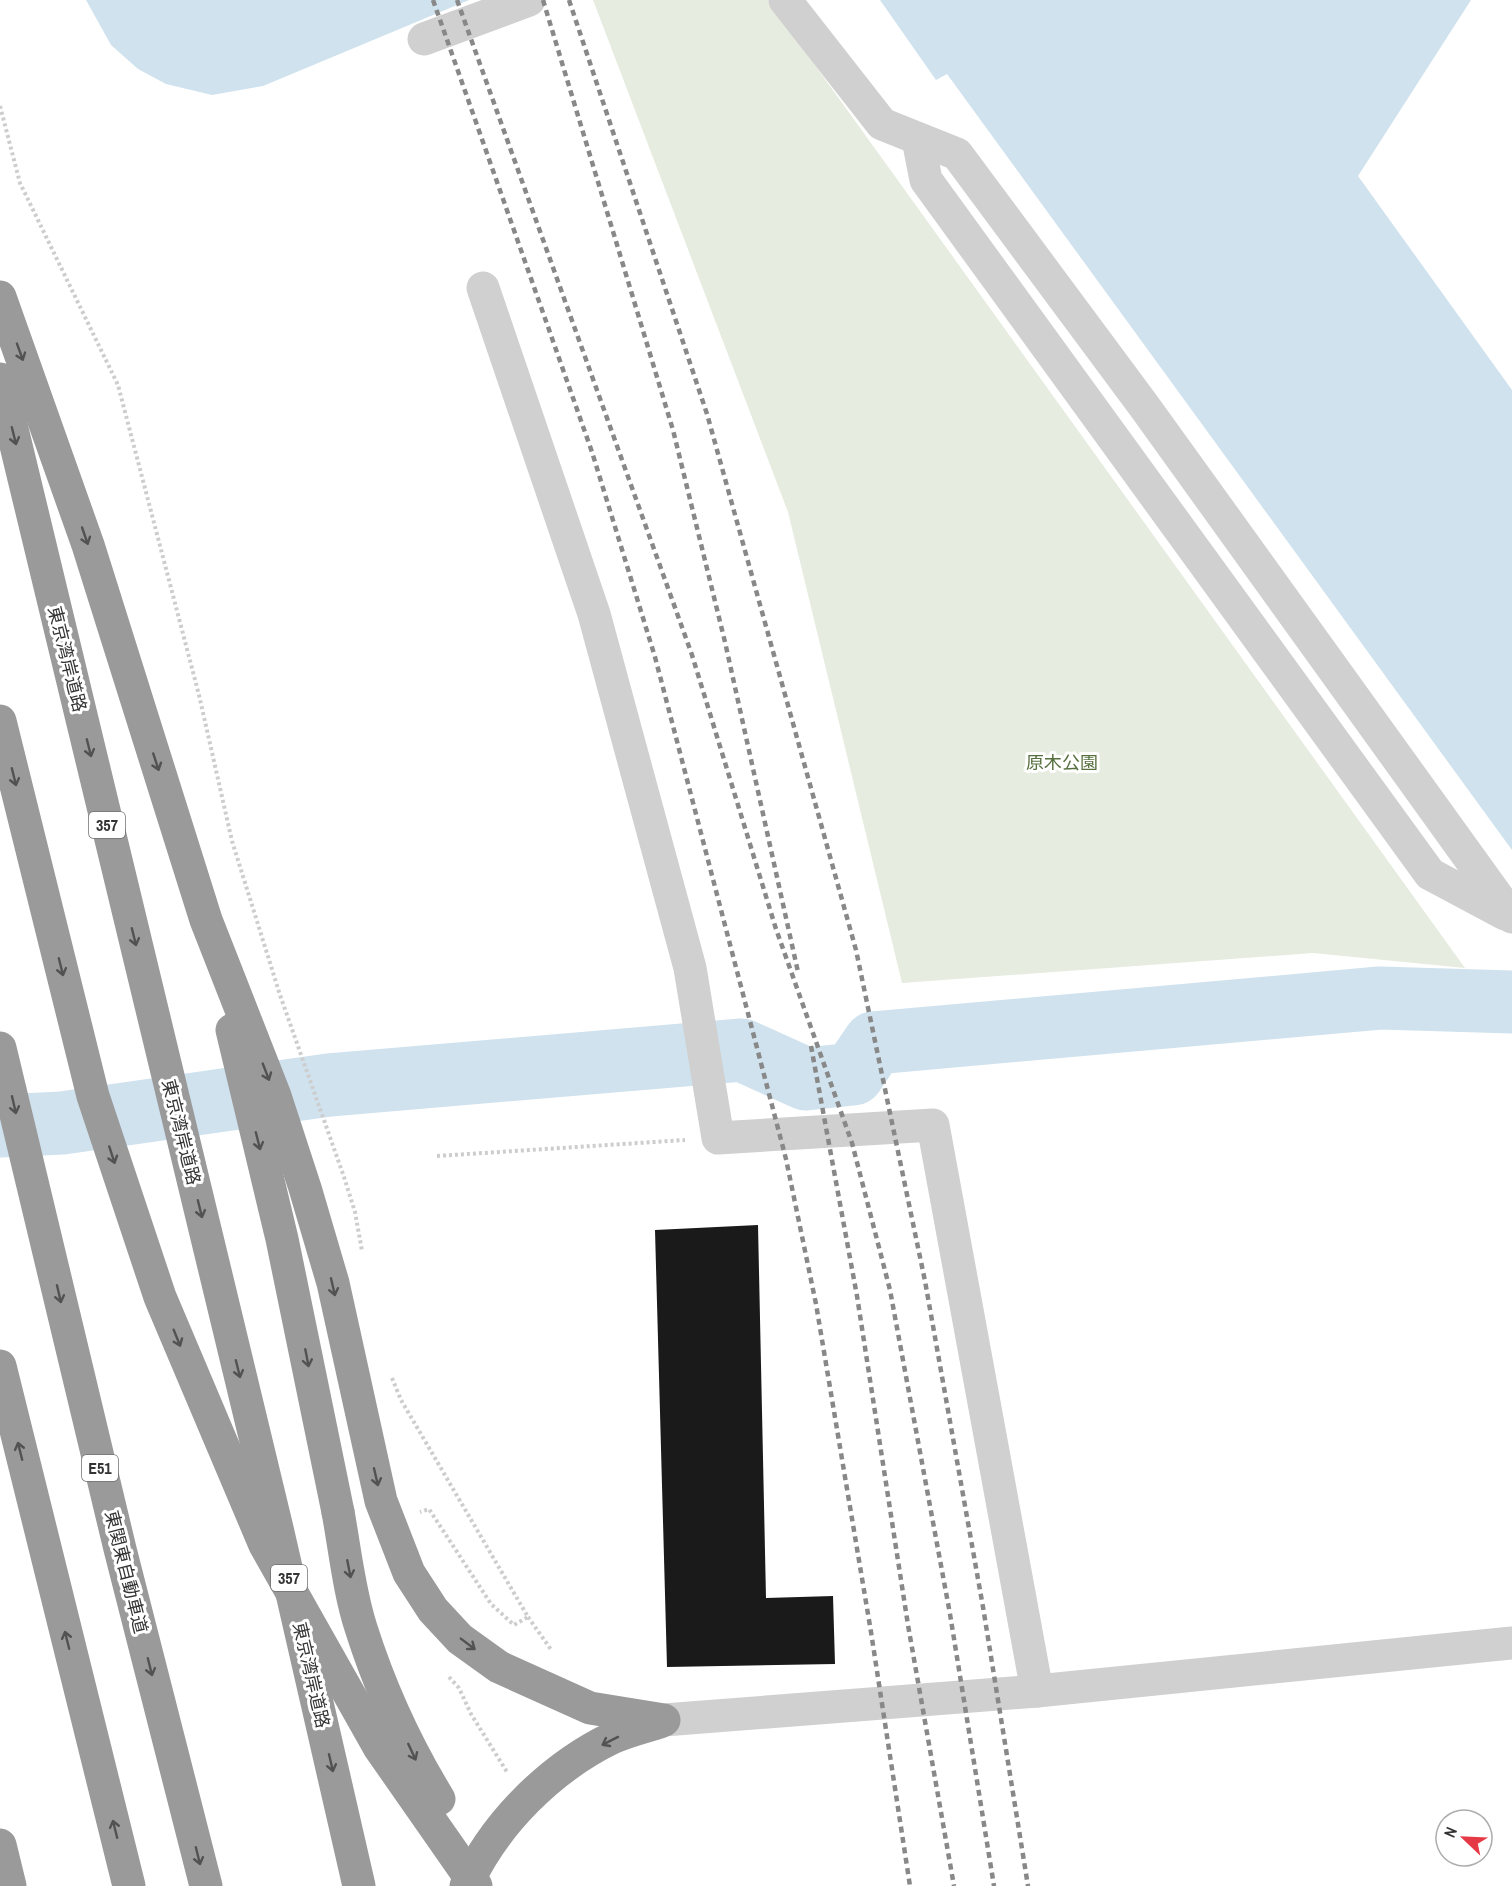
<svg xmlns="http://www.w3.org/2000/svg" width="1512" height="1886" font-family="'Archivo Narrow','Noto Sans JP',sans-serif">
<rect width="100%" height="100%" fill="#fff"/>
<polygon fill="#e6ecdf" points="593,0 768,0 1465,968 1313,953 902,983 788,512"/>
<g fill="#cfe2ee">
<polygon points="86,0 469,0 263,86 212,95 166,84 138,69 111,45"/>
<polygon points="880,0 1471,0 1358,176 1512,390 1512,850 947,74 936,80"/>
</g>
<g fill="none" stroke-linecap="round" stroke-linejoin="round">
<polyline stroke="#cfe2ee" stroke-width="63" points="0,1126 62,1123 329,1085 742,1050 806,1079 853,1074 874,1043 1380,998 1512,1002"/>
</g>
<polygon fill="#1a1a1a" points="758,1225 766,1598 833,1596 835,1664 667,1667 655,1230"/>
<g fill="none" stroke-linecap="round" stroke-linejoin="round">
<g stroke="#cdcdcd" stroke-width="4" stroke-dasharray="3 3" stroke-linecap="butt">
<polyline points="0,106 20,183 118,385 199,695 232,841 280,995 344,1177 355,1212 362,1251"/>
<polyline points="437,1156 685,1140"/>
<polyline points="392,1378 401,1400 528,1617 514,1625 491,1604 429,1509 420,1512"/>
<polyline points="528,1617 552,1651"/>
<polyline points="449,1677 459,1688 471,1714 507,1772"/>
</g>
<g stroke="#d0d0d0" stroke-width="33">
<polyline points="785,0 882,124 957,154 1144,406 1512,917"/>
<polyline points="424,39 529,0"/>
<polyline points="918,139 926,180 1430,874 1505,914"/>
<polyline points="483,288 594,614 690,968 718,1138 933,1125 1037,1691"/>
<polyline points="664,1720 1037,1691 1512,1643"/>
</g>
<g stroke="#9a9a9a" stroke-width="33">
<polyline points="0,297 88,545 206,920 275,1096 305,1188 333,1283 381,1501 409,1573 433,1610 460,1639 499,1667 590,1708 664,1720"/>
<polyline points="0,379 277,1528 359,1886"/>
<polyline points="232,1030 282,1239 338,1512"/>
<polyline points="0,1048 120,1549 206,1886"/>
<polyline points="0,1366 129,1886"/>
<polyline points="0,1845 10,1886"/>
<path d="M466,1886C494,1824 550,1768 612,1738C627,1731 644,1727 660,1722"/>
</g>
<g stroke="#888" stroke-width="4.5" stroke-dasharray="6 4.5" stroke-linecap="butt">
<polyline points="433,0 592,452 655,657 786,1159 816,1304 871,1632 910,1886"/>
<polyline points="457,0 692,655 776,929 852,1143 890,1290 950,1614 994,1886"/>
<polyline points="543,0 673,430 725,642 798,972"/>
<polyline points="569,0 707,414 856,950 925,1281 983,1607 1028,1886"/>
<polyline points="811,1046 857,1296 908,1625 954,1886"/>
</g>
<g stroke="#9a9a9a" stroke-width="33">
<polyline points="0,721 93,1096 160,1297 265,1545 379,1747 476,1886"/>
<path d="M338,1512C345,1550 349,1591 361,1628C380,1688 406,1745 439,1799"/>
</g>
</g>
<defs><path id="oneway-shaft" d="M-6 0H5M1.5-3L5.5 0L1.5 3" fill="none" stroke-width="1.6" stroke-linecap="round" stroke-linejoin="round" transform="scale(1.5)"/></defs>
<g stroke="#525252">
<use href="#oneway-shaft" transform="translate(20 352) rotate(70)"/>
<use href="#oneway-shaft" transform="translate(14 436) rotate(76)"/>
<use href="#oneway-shaft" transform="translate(85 536) rotate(71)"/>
<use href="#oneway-shaft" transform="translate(89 748) rotate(76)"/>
<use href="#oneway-shaft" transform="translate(156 762) rotate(72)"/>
<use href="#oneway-shaft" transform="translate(14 777) rotate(76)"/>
<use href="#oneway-shaft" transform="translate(134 937) rotate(76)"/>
<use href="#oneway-shaft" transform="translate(61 967) rotate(76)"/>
<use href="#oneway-shaft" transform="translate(266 1072) rotate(69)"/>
<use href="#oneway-shaft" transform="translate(14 1105) rotate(77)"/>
<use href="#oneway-shaft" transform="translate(258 1141) rotate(76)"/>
<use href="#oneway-shaft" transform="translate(112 1155) rotate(72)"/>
<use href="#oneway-shaft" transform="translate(200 1209) rotate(76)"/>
<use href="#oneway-shaft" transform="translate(333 1287) rotate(77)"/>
<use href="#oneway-shaft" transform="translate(59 1294) rotate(77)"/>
<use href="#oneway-shaft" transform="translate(177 1338) rotate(68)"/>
<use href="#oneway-shaft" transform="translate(307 1358) rotate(79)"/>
<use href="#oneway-shaft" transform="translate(238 1369) rotate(76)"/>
<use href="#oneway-shaft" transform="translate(20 1451) rotate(-104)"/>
<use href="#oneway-shaft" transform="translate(376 1477) rotate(77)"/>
<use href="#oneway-shaft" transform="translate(349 1569) rotate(79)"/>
<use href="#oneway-shaft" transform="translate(67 1640) rotate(-104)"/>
<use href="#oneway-shaft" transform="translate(468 1644) rotate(37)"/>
<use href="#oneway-shaft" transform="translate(150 1667) rotate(76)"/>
<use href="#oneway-shaft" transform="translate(610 1741) rotate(153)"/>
<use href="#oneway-shaft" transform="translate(412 1752) rotate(65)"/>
<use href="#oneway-shaft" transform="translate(331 1763) rotate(77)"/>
<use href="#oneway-shaft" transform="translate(115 1829) rotate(-104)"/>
<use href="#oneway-shaft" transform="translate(198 1856) rotate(76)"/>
</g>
<g text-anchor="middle" stroke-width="6" stroke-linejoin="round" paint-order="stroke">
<g fill="#fff" stroke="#707070" stroke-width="1.5">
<rect x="89" y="812" width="36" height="26" rx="4.5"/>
<rect x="82" y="1455" width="36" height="26" rx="4.5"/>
<rect x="271" y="1565" width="36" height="26" rx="4.5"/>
</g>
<g font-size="16" font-weight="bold" fill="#333">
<text x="107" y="831">357</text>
<text x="100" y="1474">E51</text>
<text x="289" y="1584">357</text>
</g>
<g font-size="18" fill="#333" stroke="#fff">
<text transform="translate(67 659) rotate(76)" y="6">東京湾岸道路</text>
<text transform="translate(181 1132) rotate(76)" y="6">東京湾岸道路</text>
<text transform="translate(126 1572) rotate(76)" y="6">東関東自動車道</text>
<text transform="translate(311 1675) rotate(77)" y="6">東京湾岸道路</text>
</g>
<g font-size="18" fill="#56703f" stroke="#fff">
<text x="1062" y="769">原木公園</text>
</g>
</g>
<g transform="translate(1464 1838) rotate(293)"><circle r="28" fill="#ffffff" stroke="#adadad" stroke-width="1.5"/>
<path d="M0-4.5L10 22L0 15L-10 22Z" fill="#e63946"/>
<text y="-9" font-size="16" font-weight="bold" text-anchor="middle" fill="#333333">N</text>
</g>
</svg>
